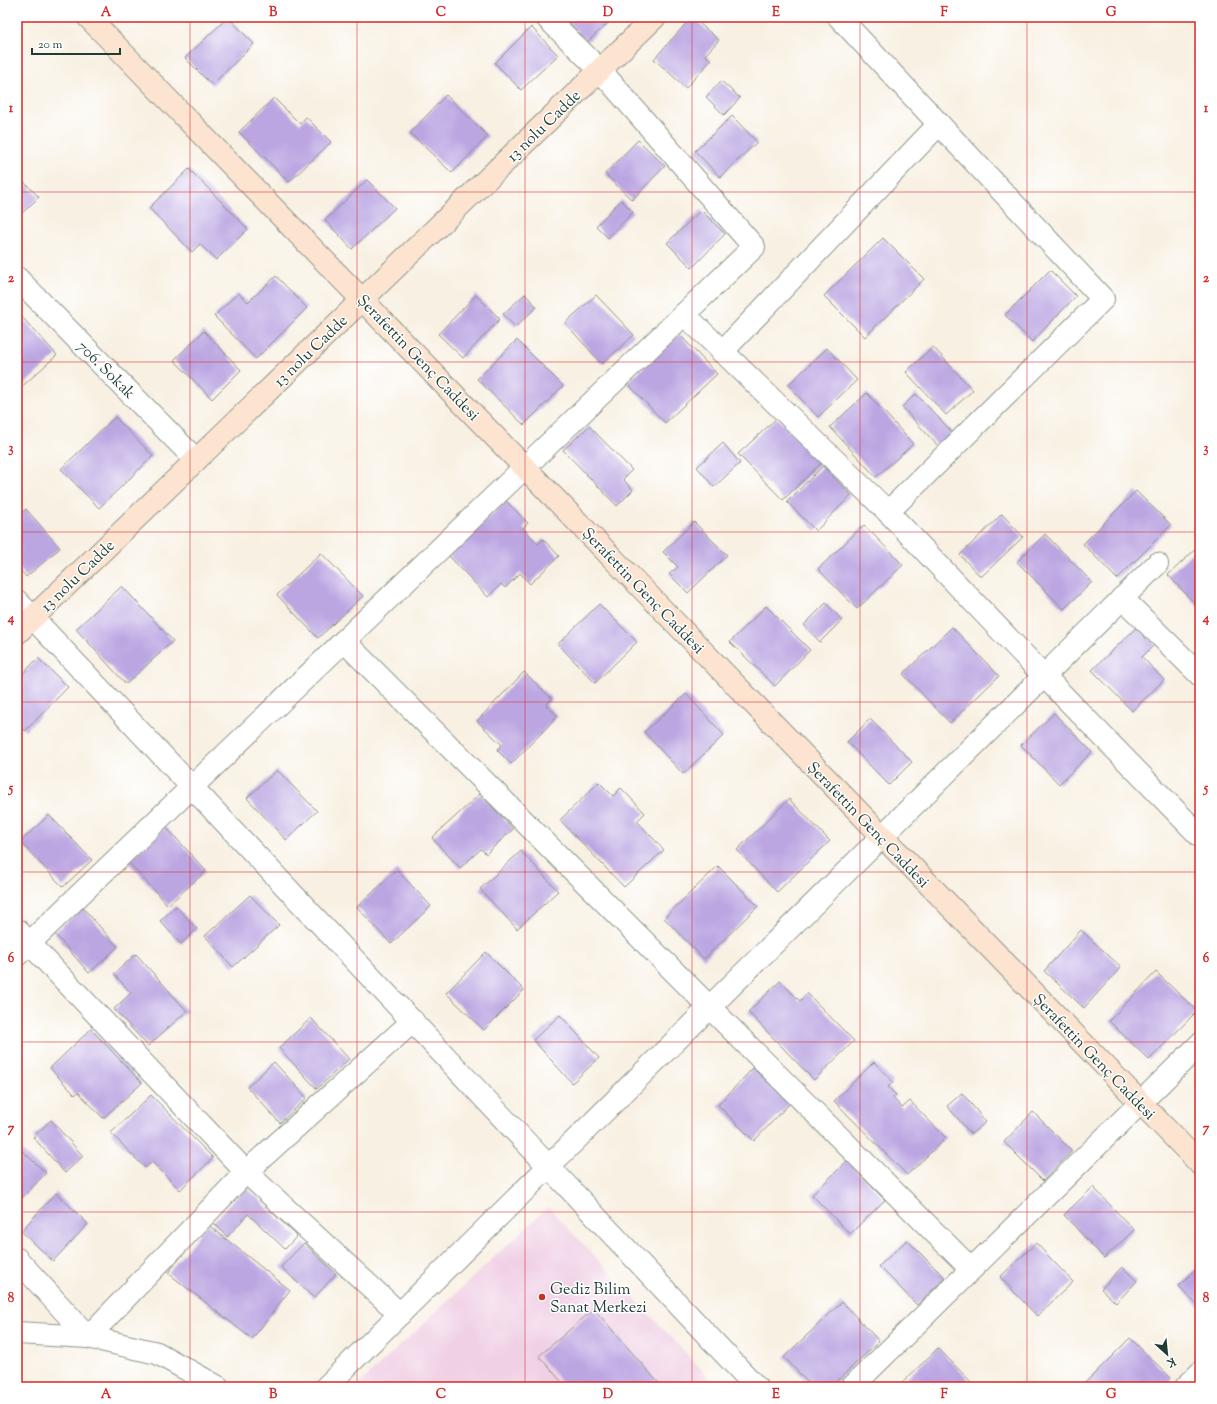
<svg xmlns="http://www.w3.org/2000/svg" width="1217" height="1404" font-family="'Sorts Mill Goudy',serif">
<rect width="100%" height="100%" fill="#fff"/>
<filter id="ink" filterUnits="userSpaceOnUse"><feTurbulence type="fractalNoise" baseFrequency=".025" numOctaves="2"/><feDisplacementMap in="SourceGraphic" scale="8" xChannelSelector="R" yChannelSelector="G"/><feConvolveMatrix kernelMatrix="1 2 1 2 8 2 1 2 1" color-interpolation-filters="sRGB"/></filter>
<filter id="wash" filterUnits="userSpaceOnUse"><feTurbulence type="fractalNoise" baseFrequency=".012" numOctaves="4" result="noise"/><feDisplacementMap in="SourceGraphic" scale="16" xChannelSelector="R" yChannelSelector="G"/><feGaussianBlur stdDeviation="0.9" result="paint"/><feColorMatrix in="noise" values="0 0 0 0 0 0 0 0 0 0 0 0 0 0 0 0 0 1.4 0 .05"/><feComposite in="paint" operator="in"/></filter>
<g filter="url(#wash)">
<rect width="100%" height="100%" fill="#f8f0e2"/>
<polygon fill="#f0d0e5" points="548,1207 718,1387 356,1387"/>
<g id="blocks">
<g fill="#bba6e2">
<polygon points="228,17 254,44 212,85 185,58"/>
<polygon points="564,17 615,17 587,42"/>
<polygon points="692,17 719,40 705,55 711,60 686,88 654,59"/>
<polygon points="531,27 558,55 521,90 495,63"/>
<polygon points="721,81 740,98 724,115 706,97"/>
<polygon points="446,95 488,136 452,173 410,133"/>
<polygon points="274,98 300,124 306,117 331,142 289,182 239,132"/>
<polygon points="732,116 757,142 720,177 695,151"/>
<polygon points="638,140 665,166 632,200 605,174"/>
<polygon points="189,169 248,229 216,260 200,244 192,252 149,208"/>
<polygon points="17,175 39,197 17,218"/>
<polygon points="367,180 395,208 352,249 325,220"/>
<polygon points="621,200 633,212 608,238 596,226"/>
<polygon points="701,210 725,234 692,268 667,243"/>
<polygon points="883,238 924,279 865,337 824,296"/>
<polygon points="1050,270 1076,296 1032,342 1005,315"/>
<polygon points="276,276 307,308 256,359 214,316 238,293 248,302"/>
<polygon points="525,294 537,307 515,327 503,314"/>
<polygon points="476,295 500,319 463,358 438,334"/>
<polygon points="596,295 634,335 602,364 565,323"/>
<polygon points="21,316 57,355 18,390 17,389 17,320"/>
<polygon points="204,331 241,370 212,399 174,360"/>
<polygon points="679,334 717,374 665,423 627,383"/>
<polygon points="517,340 563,386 524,425 477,379"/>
<polygon points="933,347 973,390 946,415 906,372"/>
<polygon points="827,348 857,380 818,417 788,385"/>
<polygon points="867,393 913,444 876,477 830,427"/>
<polygon points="916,394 953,433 939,447 902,407"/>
<polygon points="115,417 153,456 99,508 61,469"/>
<polygon points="777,418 821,463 783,500 738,454"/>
<polygon points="589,426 632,470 623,479 633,490 617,506 563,450"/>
<polygon points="723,443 740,463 714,487 697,467"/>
<polygon points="823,466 851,495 816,531 787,502"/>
<polygon points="1136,491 1171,525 1117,579 1083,544"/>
<polygon points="506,501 528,523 523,528 538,544 543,539 559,556 530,584 520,573 505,588 501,584 488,597 449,556"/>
<polygon points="26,509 60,548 26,577 17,566 17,517"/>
<polygon points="1002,514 1023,537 981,577 960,555"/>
<polygon points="694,522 727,555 688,593 669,574 678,567 663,552"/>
<polygon points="864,525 903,565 857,609 818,569"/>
<polygon points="1045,534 1092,582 1064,609 1017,562"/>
<polygon points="1200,545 1200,609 1168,575"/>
<polygon points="321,553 363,596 318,638 277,595"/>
<polygon points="122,586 173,641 126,684 76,629"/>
<polygon points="826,603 842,620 820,642 804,625"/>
<polygon points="599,604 637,642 595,683 558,644"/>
<polygon points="766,606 810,650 775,686 730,642"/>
<polygon points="1138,626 1155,644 1142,657 1164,680 1132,711 1092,670"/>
<polygon points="952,627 999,676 950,723 903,674"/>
<polygon points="38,658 68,687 25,731 17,724 17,680"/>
<polygon points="524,672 552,699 546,705 558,716 511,764 497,750 502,745 477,721"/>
<polygon points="686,694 724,735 683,774 644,732"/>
<polygon points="1054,713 1092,752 1059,784 1021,745"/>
<polygon points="870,719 912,762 889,785 847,742"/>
<polygon points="277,770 317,811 286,840 247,798"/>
<polygon points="599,782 613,796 621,788 645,813 637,821 664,850 624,887 560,820"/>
<polygon points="480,794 513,829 486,854 481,849 460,868 432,838"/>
<polygon points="789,799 830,841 777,892 737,850"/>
<polygon points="49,815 92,860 63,887 20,842"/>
<polygon points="166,827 206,871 168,905 128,862"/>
<polygon points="521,851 558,891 517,929 480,889"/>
<polygon points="718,866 758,906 704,959 664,918"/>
<polygon points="397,870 431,906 391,944 357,907"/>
<polygon points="250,895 279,925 233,967 205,936"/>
<polygon points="176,906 197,929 181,944 160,921"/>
<polygon points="83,908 118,947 89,973 54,933"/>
<polygon points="1081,930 1121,967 1084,1008 1044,971"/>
<polygon points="486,952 524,990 484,1030 446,993"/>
<polygon points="136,954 187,1011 148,1046 114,1009 131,993 114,974"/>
<polygon points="1156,972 1197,1011 1149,1060 1109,1021"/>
<polygon points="780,981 800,1001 807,993 854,1041 814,1080 748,1012"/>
<polygon points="560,1015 599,1058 572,1083 533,1040"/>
<polygon points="311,1018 349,1059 317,1089 279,1048"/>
<polygon points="91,1029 142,1083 103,1118 78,1092 75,1095 50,1068"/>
<polygon points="274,1062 307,1098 280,1123 247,1087"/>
<polygon points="874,1062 893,1082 888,1087 896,1095 893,1098 902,1108 910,1101 946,1138 907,1175 834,1101"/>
<polygon points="753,1068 790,1103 754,1141 718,1105"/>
<polygon points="962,1093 986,1122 971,1134 947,1106"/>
<polygon points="151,1095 213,1158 180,1190 152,1162 145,1168 111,1133"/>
<polygon points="1033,1112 1072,1151 1043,1181 1004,1142"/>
<polygon points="51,1120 83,1156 65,1173 33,1137"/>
<polygon points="19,1148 46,1173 17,1203 17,1151"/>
<polygon points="847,1161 885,1200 850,1234 812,1195"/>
<polygon points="246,1187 297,1236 285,1249 248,1214 227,1237 213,1222"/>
<polygon points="1093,1187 1134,1230 1104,1258 1064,1215"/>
<polygon points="56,1193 88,1224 53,1261 21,1231"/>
<polygon points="207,1224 290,1290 252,1339 168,1273"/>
<polygon points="907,1240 945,1278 917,1305 879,1266"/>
<polygon points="304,1243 336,1274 314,1298 281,1267"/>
<polygon points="1036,1243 1073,1282 1037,1316 1000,1277"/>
<polygon points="1200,1265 1200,1308 1179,1286"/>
<polygon points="1122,1267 1137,1281 1116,1303 1101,1289"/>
<polygon points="842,1302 879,1341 831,1387 812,1387 784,1357"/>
<polygon points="594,1309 662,1387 566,1387 539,1356"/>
<polygon points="1130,1338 1171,1378 1162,1387 1081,1387"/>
<polygon points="938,1348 976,1387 898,1387"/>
</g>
</g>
</g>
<g filter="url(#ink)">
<use href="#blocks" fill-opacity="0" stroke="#8c968b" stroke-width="1"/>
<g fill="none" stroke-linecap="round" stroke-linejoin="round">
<g stroke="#8c968b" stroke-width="24">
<g id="street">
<polyline points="839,17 939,124"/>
<polyline points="17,278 196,460"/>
<polyline points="684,314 888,512 1044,676 1200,836"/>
<polyline points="722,352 939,124 1103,299 888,512"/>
<polyline points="1122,598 1200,675"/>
<polyline points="17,601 756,1387"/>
<polyline points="344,641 971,1269"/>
<polyline points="17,930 246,1172 400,1314"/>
<polyline points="17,955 754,247 600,70 546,17"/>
<polyline points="17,1259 88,1337 246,1172 413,1021"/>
<polyline points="17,1333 88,1337 157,1353 218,1387"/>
<polyline points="326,1387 1157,564"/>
<polyline points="852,1387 1200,1044"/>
<polyline points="1186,1387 1200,1373"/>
</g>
</g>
<g stroke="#8c968b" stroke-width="24">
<g id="secondary">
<path d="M88,17C459,399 829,782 1200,1164"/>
<polyline points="17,633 655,17"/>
</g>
</g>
<use href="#street" stroke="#fff" stroke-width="22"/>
<use href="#secondary" stroke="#fde4d0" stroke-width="22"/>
</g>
</g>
<path fill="none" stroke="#d62828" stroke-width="1" stroke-opacity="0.55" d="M190,17V1387M357,17V1387M525,17V1387M692,17V1387M860,17V1387M1027,17V1387M17,192H1200M17,362H1200M17,532H1200M17,702H1200M17,872H1200M17,1042H1200M17,1212H1200"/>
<circle fill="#c8321e" stroke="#fff" stroke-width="1.5" cx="542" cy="1297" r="4"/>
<g text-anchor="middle" stroke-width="3" stroke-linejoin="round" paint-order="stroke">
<g font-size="16" fill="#1f3d34" stroke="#fff">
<text transform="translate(543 125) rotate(-44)" y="6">13 nolu Cadde</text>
<text transform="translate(310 350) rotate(-44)" y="6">13 nolu Cadde</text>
<text transform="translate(419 357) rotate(46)" y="6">Şerafettin Genç Caddesi</text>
<text transform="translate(107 369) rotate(45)" y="6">706. Sokak</text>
<text transform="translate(77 575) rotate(-44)" y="6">13 nolu Cadde</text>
<text transform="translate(644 590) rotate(46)" y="6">Şerafettin Genç Caddesi</text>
<text transform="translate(869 824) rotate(46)" y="6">Şerafettin Genç Caddesi</text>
<text transform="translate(1095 1056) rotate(46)" y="6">Şerafettin Genç Caddesi</text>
</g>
<g font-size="16" fill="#1f3d34" stroke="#fff" text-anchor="start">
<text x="550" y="1294">Gediz Bilim<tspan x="550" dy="18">Sanat Merkezi</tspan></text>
</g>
</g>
<rect width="1217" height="1404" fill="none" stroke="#fff" stroke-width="44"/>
<g transform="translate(1167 1354) rotate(153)" stroke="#ffffff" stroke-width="3" paint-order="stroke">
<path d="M0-3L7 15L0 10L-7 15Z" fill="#1f3d34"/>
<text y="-6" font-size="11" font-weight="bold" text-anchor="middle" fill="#1f3d34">K</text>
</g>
<path d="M32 48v6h88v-6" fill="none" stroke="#1f3d34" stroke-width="2"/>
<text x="38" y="48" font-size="12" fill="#1f3d34" stroke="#ffffff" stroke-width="3" paint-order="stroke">20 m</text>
<rect x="22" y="22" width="1173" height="1360" fill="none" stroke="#d62828" stroke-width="1.5"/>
<g font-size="13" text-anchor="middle" font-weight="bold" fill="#d62828">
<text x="106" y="16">A</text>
<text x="273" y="16">B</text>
<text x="441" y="16">C</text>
<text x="608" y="16">D</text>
<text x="776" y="16">E</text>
<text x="944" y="16">F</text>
<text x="1111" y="16">G</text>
<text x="11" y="112">1</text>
<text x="1206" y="112">1</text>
<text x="11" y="282">2</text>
<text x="1206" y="282">2</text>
<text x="11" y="452">3</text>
<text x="1206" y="452">3</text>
<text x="11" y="622">4</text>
<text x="1206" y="622">4</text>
<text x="11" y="792">5</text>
<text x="1206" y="792">5</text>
<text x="11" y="962">6</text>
<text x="1206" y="962">6</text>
<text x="11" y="1132">7</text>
<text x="1206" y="1132">7</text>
<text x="11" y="1302">8</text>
<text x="1206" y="1302">8</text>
<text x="106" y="1398">A</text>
<text x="273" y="1398">B</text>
<text x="441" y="1398">C</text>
<text x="608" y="1398">D</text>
<text x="776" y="1398">E</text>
<text x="944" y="1398">F</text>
<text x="1111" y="1398">G</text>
</g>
</svg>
